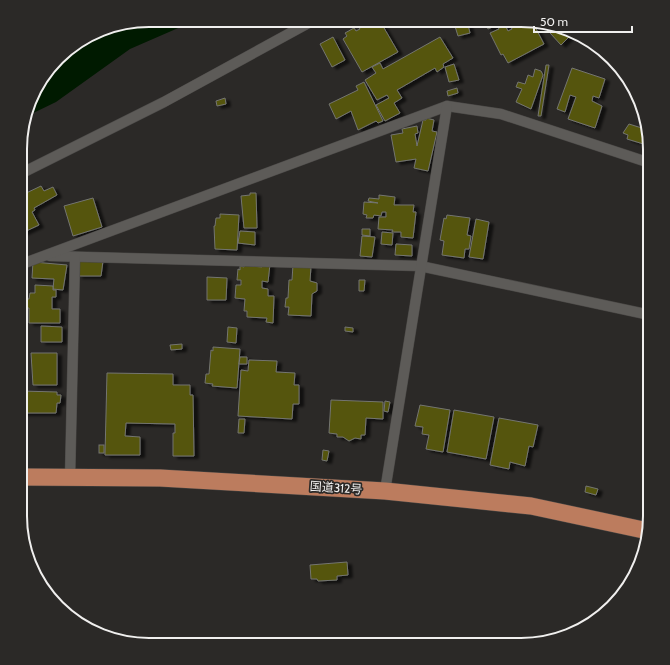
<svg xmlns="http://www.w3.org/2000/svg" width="670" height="665" font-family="Cabin,'Noto Sans JP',sans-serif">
<defs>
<filter id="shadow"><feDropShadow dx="4.5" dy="2.5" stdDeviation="1" flood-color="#0009"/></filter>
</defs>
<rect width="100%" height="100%" fill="#2b2927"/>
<path fill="#001a00" d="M149,20H226L223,22H192L130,49L56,102L25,117L34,93L36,92H35C45,64 80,39 107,27C119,22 136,22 149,20Z"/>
<g fill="#545508" stroke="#747571" filter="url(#shadow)">
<polygon points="358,21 380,21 398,52 362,72 343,39 347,36 345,33 354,28 356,31 360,29 356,22"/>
<polygon points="458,21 467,21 470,33 458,36 454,23 458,22"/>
<polygon points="484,21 503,21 508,31 512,29 509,21 532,21 544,44 508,63 503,54 501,55 490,33 499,29 497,25 488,29"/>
<polygon points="540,22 573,33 561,45"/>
<polygon points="333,37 345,60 332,67 320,44"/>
<polygon points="440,37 453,58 443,64 444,67 437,72 435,68 397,90 402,98 394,103 400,113 385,121 376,105 389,98 387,95 377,100 365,80 376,73 372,67 380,63 383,69"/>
<polygon points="454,64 459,80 449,82 445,67"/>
<polygon points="546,65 549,65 541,116 538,116"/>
<polygon points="572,68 605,79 599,98 593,96 592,101 602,106 595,128 568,119 576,97 570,95 565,112 557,109"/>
<polygon points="535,69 541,71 543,75 531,109 516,102 522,89 516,87 518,82 525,84 528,75 533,77"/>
<polygon points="364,82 383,121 378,123 376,121 358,130 351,111 336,119 329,104 358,90 356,86"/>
<polygon points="457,88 458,93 448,96 447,91"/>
<polygon points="225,98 226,104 217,106 216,101"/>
<polygon points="426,118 434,120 432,131 437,132 428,171 414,168 416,159 396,162 391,135 403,133 402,129 417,126 418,133 415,134 417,146 423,120 426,120"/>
<polygon points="629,124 648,130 650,146 627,139 628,135 623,133"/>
<polygon points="41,186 44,191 53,187 57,195 34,208 35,210 32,212 39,225 22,233 22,195"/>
<polygon points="250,193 256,193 257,228 244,228 241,196 250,195"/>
<polygon points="379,195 395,197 394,205 414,205 413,212 416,212 413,238 401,237 401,232 392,232 393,230 378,229 379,217 386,217 386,212 382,212 381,216 374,215 373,218 366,218 367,215 363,214 364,202 378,203 368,201 369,198 379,199"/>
<polygon points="93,198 102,227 73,236 64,206"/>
<polygon points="220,214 239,215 237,250 215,249 214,226 215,226 216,218 220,218"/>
<polygon points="447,215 470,218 467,235 471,236 469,249 465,249 464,258 442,255 444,241 440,240 444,218 446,219"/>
<polygon points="476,219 489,222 483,259 469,257"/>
<polygon points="362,229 370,229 370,236 362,235"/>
<polygon points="240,231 255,232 255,245 238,243"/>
<polygon points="382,232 393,233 392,245 381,244"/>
<polygon points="362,236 375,237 372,257 360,256"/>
<polygon points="396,244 412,245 412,256 395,255"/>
<polygon points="79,260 103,261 101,276 78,276"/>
<polygon points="33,262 67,265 63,290 53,289 54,279 32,278"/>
<polygon points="245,263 250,266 262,267 263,264 270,264 268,282 262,281 262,288 268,289 268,296 274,296 273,323 266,322 267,318 247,317 247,311 244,311 245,299 235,298 236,285 241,285 241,280 237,280 238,269 240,270 240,266 244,267"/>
<polygon points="293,265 311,266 310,281 317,283 317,291 312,294 311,316 288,315 289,307 285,307 286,298 288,298 289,280 292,280"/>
<polygon points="207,277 227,278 226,300 207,300"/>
<polygon points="359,280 365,280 364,291 359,291"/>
<polygon points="35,285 53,286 53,290 56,290 56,297 52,297 52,309 60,309 60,323 29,323 29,308 26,308 26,299 29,299 30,293 35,293"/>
<polygon points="41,326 62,327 62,342 41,342"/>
<polygon points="228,327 237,328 236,343 227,342"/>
<polygon points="345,327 353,328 353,332 345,331"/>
<polygon points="182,344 182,349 171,350 170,345"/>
<polygon points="213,347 240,349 237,388 212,386 213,384 205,383 206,374 209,374 211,350 213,351"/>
<polygon points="31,353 57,353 57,385 33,385"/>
<polygon points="240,357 247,357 247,364 239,364"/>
<polygon points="249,360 277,361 276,372 295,373 294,385 299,385 299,404 293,404 292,419 238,416 241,370 248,371"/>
<polygon points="107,373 173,374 173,385 190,385 190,395 193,395 194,456 173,456 173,433 175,433 175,424 126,423 125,436 140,437 140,455 105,455"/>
<polygon points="21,391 57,392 57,395 61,395 60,403 57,403 56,413 21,413"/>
<polygon points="331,400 383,402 383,419 366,418 365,435 361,435 361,439 355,438 349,441 343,437 337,437 337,434 329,433"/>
<polygon points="385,401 390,402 388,412 384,411"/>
<polygon points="420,405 450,410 443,452 426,449 429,435 422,434 423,427 415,426"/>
<polygon points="454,410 494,417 486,459 447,452"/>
<polygon points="499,418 538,425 533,447 529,446 525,466 510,462 509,469 490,465"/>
<polygon points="239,419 245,419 244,433 238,433"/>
<rect x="99" y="445" width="5" height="8"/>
<polygon points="323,450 329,451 327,461 322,460"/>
<polygon points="586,486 598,489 596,495 585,492"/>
<polygon points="347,562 348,575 337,576 337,580 318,581 317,579 311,579 310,565"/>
</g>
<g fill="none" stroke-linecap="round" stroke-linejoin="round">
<g stroke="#494745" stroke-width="11">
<g id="minor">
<polyline points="22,173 164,102 314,20"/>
<polyline points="50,256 420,266 650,315"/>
<polyline points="22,264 447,106 501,114 650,163"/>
<polyline points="70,478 75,257"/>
<polyline points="385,491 447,106"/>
</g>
</g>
<g stroke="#494745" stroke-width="18">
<polyline id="trunk" points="21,477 160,478 385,491 531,506 648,531"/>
</g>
<use href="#minor" stroke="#5d5b58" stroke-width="10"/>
<use href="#trunk" stroke="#bc7c5e" stroke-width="17"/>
</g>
<g text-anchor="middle" stroke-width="3.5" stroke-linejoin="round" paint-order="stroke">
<g font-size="12" fill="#f0efee" stroke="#2b2927">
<text transform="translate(336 488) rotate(4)" y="4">国道312号</text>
</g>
</g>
<path d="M0 0H670V665H0ZM149 27H521A122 122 0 0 1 643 149V516A122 122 0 0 1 521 638H149A122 122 0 0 1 27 516V149A122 122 0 0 1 149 27Z" fill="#2b2927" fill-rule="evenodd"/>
<path fill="none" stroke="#f0efee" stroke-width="2" d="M149 27H521A122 122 0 0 1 643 149V516A122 122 0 0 1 521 638H149A122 122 0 0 1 27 516V149A122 122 0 0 1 149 27Z"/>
<path d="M534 26v6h98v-6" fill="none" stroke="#f0efee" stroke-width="2"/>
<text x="540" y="26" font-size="12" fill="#f0efee" stroke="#2b2927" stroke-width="3" paint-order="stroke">50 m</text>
</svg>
